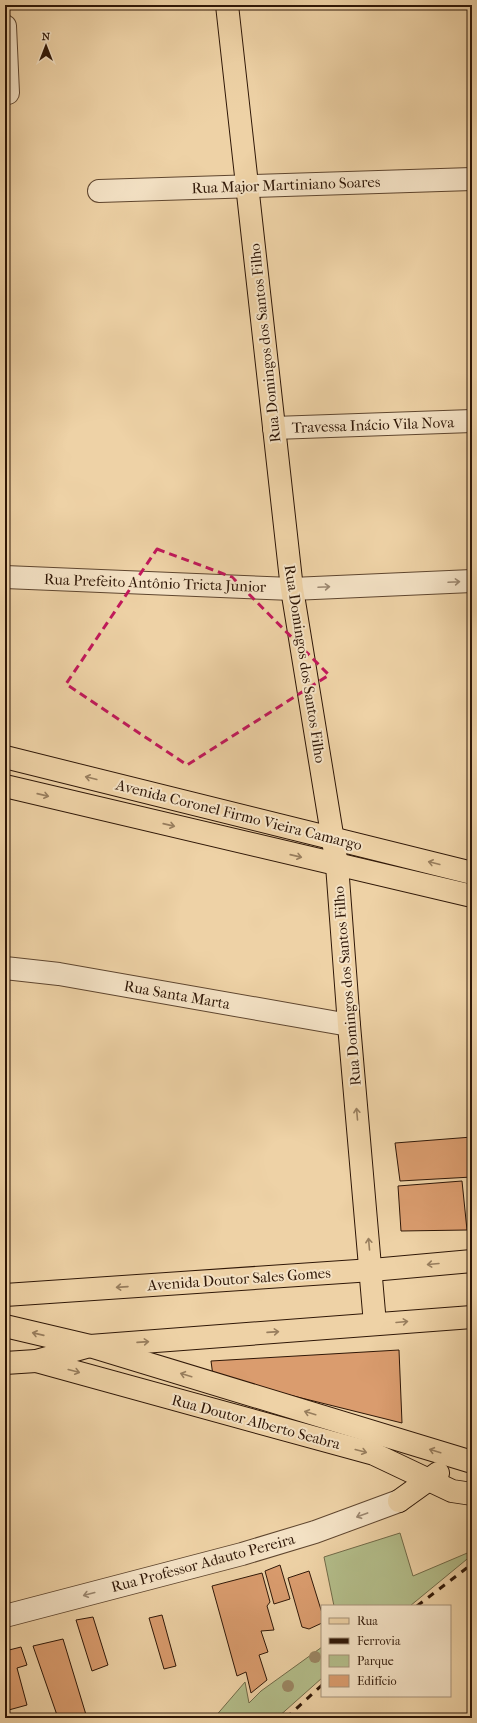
<svg xmlns="http://www.w3.org/2000/svg" width="477" height="1723" font-family="'IM FELL French Canon',serif">
<rect width="100%" height="100%" fill="#eed2a6"/>
<filter id="stains"><feTurbulence type="fractalNoise" baseFrequency=".005" numOctaves="4"/><feColorMatrix values="0 0 0 0 .2 0 0 0 0 .09 0 0 0 0 .02 0 0 0 .5 -.17"/></filter>
<radialGradient id="worn" r=".72"><stop offset=".6" stop-color="#630" stop-opacity="0"/><stop offset="1" stop-color="#630" stop-opacity=".3"/></radialGradient>
<g fill="#b3bd8a" stroke="#716a48">
<polygon points="400,1533 413,1576 472,1551 472,1555 410,1606 334,1606 324,1557"/>
<polygon points="322,1647 322,1678 277,1718 214,1718 245,1682 249,1703 261,1691"/>
</g>
<g fill="#da9c6e" stroke="#2f1707">
<polygon points="472,1137 472,1177 400,1181 395,1143"/>
<polygon points="462,1181 467,1230 401,1231 398,1186"/>
<polygon points="399,1350 402,1423 213,1376 211,1361"/>
<polygon points="280,1565 290,1599 274,1604 265,1571"/>
<polygon points="309,1571 322,1613 322,1623 309,1629 302,1627 288,1578"/>
<polygon points="262,1573 270,1602 267,1606 274,1630 261,1631 268,1652 259,1655 267,1680 251,1693 246,1672 237,1676 212,1586"/>
<polygon points="162,1615 176,1666 164,1669 149,1618"/>
<polygon points="93,1617 108,1665 92,1671 76,1620"/>
<polygon points="63,1639 87,1718 58,1718 33,1646"/>
<polygon points="21,1647 27,1665 17,1668 27,1705 5,1711 5,1651"/>
</g>
<g fill="none" stroke-linecap="round" stroke-linejoin="round">
<g stroke="#5f462f" stroke-width="24">
<g id="minor">
<polyline points="5,26 8,93 5,93"/>
<polyline points="99,191 472,179"/>
<polyline points="274,428 472,421"/>
<polyline points="5,577 292,589 472,581"/>
<polyline points="5,968 59,974 349,1025"/>
<polyline points="5,1616 242,1554 315,1532 399,1501"/>
</g>
</g>
<g stroke="#2f1707" stroke-width="24">
<g id="major">
<polyline points="227,5 292,589 337,865 349,1025 375,1324"/>
<polyline points="5,757 472,873"/>
<polyline points="5,786 472,896"/>
<polyline points="5,1295 372,1270 472,1261"/>
<polyline points="5,1326 90,1346 472,1462"/>
<polyline points="36,1361 374,1454 452,1491 472,1494"/>
<polyline points="5,1363 36,1361 90,1346 472,1317"/>
<polyline points="399,1501 438,1473"/>
</g>
</g>
<use href="#minor" stroke="#f4e2c5" stroke-width="22"/>
<use href="#major" stroke="#eed2a6" stroke-width="22"/>
<g stroke="#2f1707" stroke-width="3" stroke-dasharray="7 7" stroke-linecap="butt">
<polyline points="417,1606 472,1564"/>
<polyline points="286,1718 322,1685"/>
</g>
</g>
<g fill="#9b8764">
<circle cx="315" cy="1657" r="6"/>
<circle cx="288" cy="1686" r="6"/>
</g>
<defs><path id="oneway-shaft" d="M-6 0H5M1.5-3L5.5 0L1.5 3" fill="none" stroke-width="1.6" stroke-linecap="round" stroke-linejoin="round"/></defs>
<g stroke="#9b8770">
<use href="#oneway-shaft" transform="translate(454 582) rotate(-3)"/>
<use href="#oneway-shaft" transform="translate(324 587) rotate(-3)"/>
<use href="#oneway-shaft" transform="translate(362 1515) rotate(160)"/>
<use href="#oneway-shaft" transform="translate(89 1594) rotate(165)"/>
</g>
<g stroke="#987e5e">
<use href="#oneway-shaft" transform="translate(91 778) rotate(-166)"/>
<use href="#oneway-shaft" transform="translate(43 795) rotate(13)"/>
<use href="#oneway-shaft" transform="translate(169 825) rotate(13)"/>
<use href="#oneway-shaft" transform="translate(296 856) rotate(13)"/>
<use href="#oneway-shaft" transform="translate(434 863) rotate(-166)"/>
<use href="#oneway-shaft" transform="translate(357 1114) rotate(-95)"/>
<use href="#oneway-shaft" transform="translate(369 1244) rotate(-95)"/>
<use href="#oneway-shaft" transform="translate(433 1264) rotate(175)"/>
<use href="#oneway-shaft" transform="translate(122 1287) rotate(176)"/>
<use href="#oneway-shaft" transform="translate(402 1322) rotate(-5)"/>
<use href="#oneway-shaft" transform="translate(273 1332) rotate(-4)"/>
<use href="#oneway-shaft" transform="translate(38 1334) rotate(-167)"/>
<use href="#oneway-shaft" transform="translate(143 1342) rotate(-4)"/>
<use href="#oneway-shaft" transform="translate(74 1371) rotate(15)"/>
<use href="#oneway-shaft" transform="translate(186 1375) rotate(-163)"/>
<use href="#oneway-shaft" transform="translate(310 1413) rotate(-163)"/>
<use href="#oneway-shaft" transform="translate(361 1451) rotate(15)"/>
<use href="#oneway-shaft" transform="translate(435 1451) rotate(-163)"/>
</g>
<path fill="none" stroke="#c2185b" stroke-width="3" stroke-dasharray="8 5" stroke-linejoin="round" d="M157,549L232,577L329,675L187,765L66,684Z"/>
<g text-anchor="middle" stroke-width="4" stroke-linejoin="round" paint-order="stroke">
<g font-size="15" fill="#2f1707" stroke="#f4e2c5">
<text transform="translate(286 185) rotate(-2)" y="5">Rua Major Martiniano Soares</text>
<text transform="translate(265 343) rotate(-96)" y="5">Rua Domingos dos Santos Filho</text>
<text transform="translate(373 425) rotate(-2)" y="5">Travessa Inácio Vila Nova</text>
<text transform="translate(155 583) rotate(2)" y="5">Rua Prefeito Antônio Tricta Junior</text>
<text transform="translate(305 664) rotate(81)" y="5">Rua Domingos dos Santos Filho</text>
<text transform="translate(239 815) rotate(14)" y="5">Avenida Coronel Firmo Vieira Camargo</text>
<text transform="translate(347 986) rotate(-95)" y="5">Rua Domingos dos Santos Filho</text>
<text transform="translate(177 995) rotate(10)" y="5">Rua Santa Marta</text>
<text transform="translate(239 1279) rotate(-4)" y="5">Avenida Doutor Sales Gomes</text>
<text transform="translate(256 1422) rotate(15)" y="5">Rua Doutor Alberto Seabra</text>
<text transform="translate(203 1563) rotate(-15)" y="5">Rua Professor Adauto Pereira</text>
</g>
</g>
<rect width="477" height="1723" fill="none" stroke="#eed2a6" stroke-width="20"/>
<rect x="6" y="6" width="465" height="1711" fill="none" stroke="#2f1707" stroke-width="2"/>
<rect x="10" y="10" width="457" height="1703" fill="none" stroke="#2f1707"/>
<rect x="321" y="1605" width="130" height="92" fill="#f4e2c5" stroke="#a59179"/>
<rect x="329" y="1618" width="20" height="6" fill="#eed2a6" stroke="#a59179"/>
<text x="357" y="1625" font-size="12" fill="#2f1707">Rua</text>
<rect x="329" y="1638" width="20" height="6" fill="#2f1707" stroke="#a59179"/>
<text x="357" y="1645" font-size="12" fill="#2f1707">Ferrovia</text>
<rect x="329" y="1655" width="20" height="12" fill="#b3bd8a" stroke="#a59179"/>
<text x="357" y="1665" font-size="12" fill="#2f1707">Parque</text>
<rect x="329" y="1675" width="20" height="12" fill="#da9c6e" stroke="#a59179"/>
<text x="357" y="1685" font-size="12" fill="#2f1707">Edifício</text>
<g transform="translate(46 46)" stroke="#f4e2c5" stroke-width="3" paint-order="stroke">
<path d="M0-3L7 15L0 10L-7 15Z" fill="#2f1707"/>
<text y="-6" font-size="11" font-weight="bold" text-anchor="middle" fill="#2f1707">N</text>
</g>
<rect width="100%" height="100%" filter="url(#stains)"/>
<rect width="100%" height="100%" fill="url(#worn)"/>
</svg>
